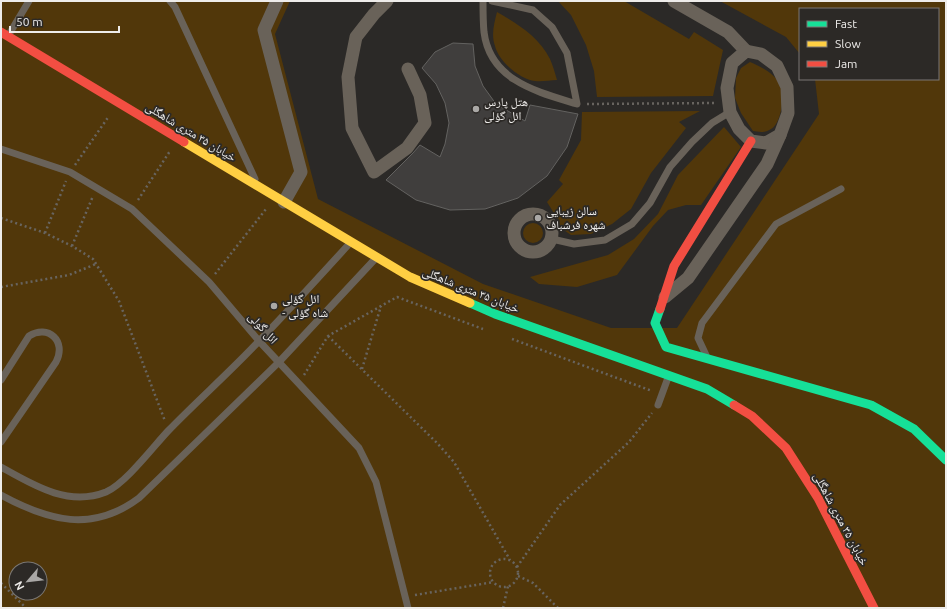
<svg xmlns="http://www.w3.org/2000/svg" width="947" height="609" font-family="Ubuntu,'Noto Naskh Arabic',sans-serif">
<rect width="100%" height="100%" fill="#2b2927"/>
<g fill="#51370a" fill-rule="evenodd">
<path d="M1,1H290L275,34L318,199L483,284L611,328H677L819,114L815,79H938V9H800V54L786,37L720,1H946V608H1ZM16,569H40V593H16Z"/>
<polygon points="558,1 624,1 689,39 694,32 723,50 713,96 597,97 594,71 586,45 571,15"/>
<path d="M497,12C518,24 539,37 550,59C553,66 555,73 557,80C550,80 542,82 535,81C520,79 499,62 495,46C491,35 494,24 497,12Z"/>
<path d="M750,62C762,67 775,74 781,86C785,96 781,124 771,129C765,133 759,132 753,131L741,113L735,98L736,78L741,68Z"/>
<polygon points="700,111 679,122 686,128 651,173 631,209 612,224 591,234 571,235 561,228 557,218 547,202 563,184 559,180 581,140 582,112"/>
<polygon points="724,127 741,147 701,205 686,205 668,210 653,226 617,275 577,287 539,284 530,277 608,255 634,239 658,214 678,175"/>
<circle cx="533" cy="233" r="10"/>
</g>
<polygon fill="#403e3d" stroke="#636260" points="453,43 473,44 475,66 483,86 496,104 525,121 530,105 578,114 567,147 547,176 518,198 485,209 450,210 416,200 386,180 413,153 420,145 440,157 445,144 449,123 445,103 436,84 422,68 435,52"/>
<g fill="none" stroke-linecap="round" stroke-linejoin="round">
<g stroke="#68645f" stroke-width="2.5" stroke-dasharray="2 3" stroke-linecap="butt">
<polyline points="587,104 716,103"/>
<polyline points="75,165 109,116"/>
<polyline points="138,200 170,151"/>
<polyline points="1,218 45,233 72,246 93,259 119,301 165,421"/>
<polyline points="45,233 66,181"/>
<polyline points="72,246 93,196"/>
<polyline points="215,274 266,209"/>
<polyline points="1,287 69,275 96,264"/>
<polyline points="328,336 437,443 454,462 510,560"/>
<polyline points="512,339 652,391"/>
<polyline points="362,369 381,306"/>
<polyline points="304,375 328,336 397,297 483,329"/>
<circle cx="504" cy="573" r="14"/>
<polyline points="517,567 560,505 629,442 652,413"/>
<polyline points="518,576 533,583 558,608"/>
<polyline points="1,583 26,608"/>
<polyline points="415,595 494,582"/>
<polyline points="503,608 508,586"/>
</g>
<g stroke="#696259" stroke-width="7">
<polyline points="170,1 175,7 255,179"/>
<path d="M483,1C483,11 483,22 484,32C490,81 538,92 577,104L567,53L552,27L533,10L492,1"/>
<polyline points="8,36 29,1"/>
<polyline points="1,149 70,172 132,209 209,282 259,341 359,448 376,482 408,608"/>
<polyline points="552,239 574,244 605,240 632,224 650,203 670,167 692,142 712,123 730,112"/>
<polyline points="706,355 698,338 702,323 776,224 841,189"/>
<path d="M1,380L29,336C48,324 67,341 56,362L1,442"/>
<polyline points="658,405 669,375"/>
<path d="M1,467C33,485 68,507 106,492C125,484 153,447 168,431C198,400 230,372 259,341C290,309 320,276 350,243"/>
<path d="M1,495C49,521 92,533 139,498L279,362L376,258"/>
</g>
<g stroke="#696259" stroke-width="13">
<polyline points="277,1 264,30 301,172 284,202"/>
<polyline points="387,1 374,14 356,37 348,77 352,128 374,172 407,148 425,123 420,95 408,69"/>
<polyline points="674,1 728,32 746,51"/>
<polygon points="746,51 761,54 777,66 787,87 788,113 780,135 766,143 751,141 739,129 730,112 727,88 732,63"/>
<circle cx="533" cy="233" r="19"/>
<polyline points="665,297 688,278 767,164 780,135"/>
</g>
<g stroke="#16e098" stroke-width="9">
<polyline points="470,303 495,314 707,389 734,405"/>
<polyline points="660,309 655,323 666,347 871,405 914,429 946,460"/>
</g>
<polyline stroke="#ffcf43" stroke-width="9" points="184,142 410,277 470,303"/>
<g stroke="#f24e42" stroke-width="9">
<polyline points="1,32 184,142"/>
<polyline points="660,309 674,266 751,141"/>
<polyline points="734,405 752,416 786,448 818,498 874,608"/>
</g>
</g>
<g fill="#aaa8a6" stroke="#2c2926" stroke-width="1.5">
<circle cx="476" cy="109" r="4"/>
<circle cx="538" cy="218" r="4"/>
<circle cx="274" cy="306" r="4"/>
</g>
<g text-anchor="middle" stroke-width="3.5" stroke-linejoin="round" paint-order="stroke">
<g font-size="12" fill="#eeecea" stroke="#2c2926" text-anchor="start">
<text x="484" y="106">هتل پارس<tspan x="484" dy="14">ائل گؤلی</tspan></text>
<text x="546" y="215">سالن زیبایی<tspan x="546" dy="14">شهره فرشباف</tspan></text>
<text x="282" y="303">ائل گؤلی<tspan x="282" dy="14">- شاه گؤلی</tspan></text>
</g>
<g font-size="12" fill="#eeecea" stroke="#2c2926">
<text transform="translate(191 132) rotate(31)" y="4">خیابان ۳۵ متری شاهگلی</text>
<text transform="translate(471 290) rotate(22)" y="4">خیابان ۳۵ متری شاهگلی</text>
<text transform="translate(263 328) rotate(48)" y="4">ائل گولی</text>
<text transform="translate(841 519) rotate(62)" y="4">خیابان ۳۵ متری شاهگلی</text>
</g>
</g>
<rect width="947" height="609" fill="none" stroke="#eeecea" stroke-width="4"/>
<rect x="799" y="8" width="140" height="72" fill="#2c2926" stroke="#7a7774"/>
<rect x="807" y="21" width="20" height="6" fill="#16e098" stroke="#7a7774"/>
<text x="835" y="28" font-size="12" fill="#eeecea">Fast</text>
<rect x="807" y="41" width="20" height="6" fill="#ffcf43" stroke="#7a7774"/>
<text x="835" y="48" font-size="12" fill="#eeecea">Slow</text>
<rect x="807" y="61" width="20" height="6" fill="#f24e42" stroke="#7a7774"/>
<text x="835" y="68" font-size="12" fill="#eeecea">Jam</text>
<g transform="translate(28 581) rotate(242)"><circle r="19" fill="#2c2926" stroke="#7a7774"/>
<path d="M0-3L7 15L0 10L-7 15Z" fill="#aaa8a6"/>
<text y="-6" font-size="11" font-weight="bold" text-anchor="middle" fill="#eeecea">N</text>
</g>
<path d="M10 26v6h109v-6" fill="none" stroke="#eeecea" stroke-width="2"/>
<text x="16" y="26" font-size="12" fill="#eeecea" stroke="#2c2926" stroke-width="3" paint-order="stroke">50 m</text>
</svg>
